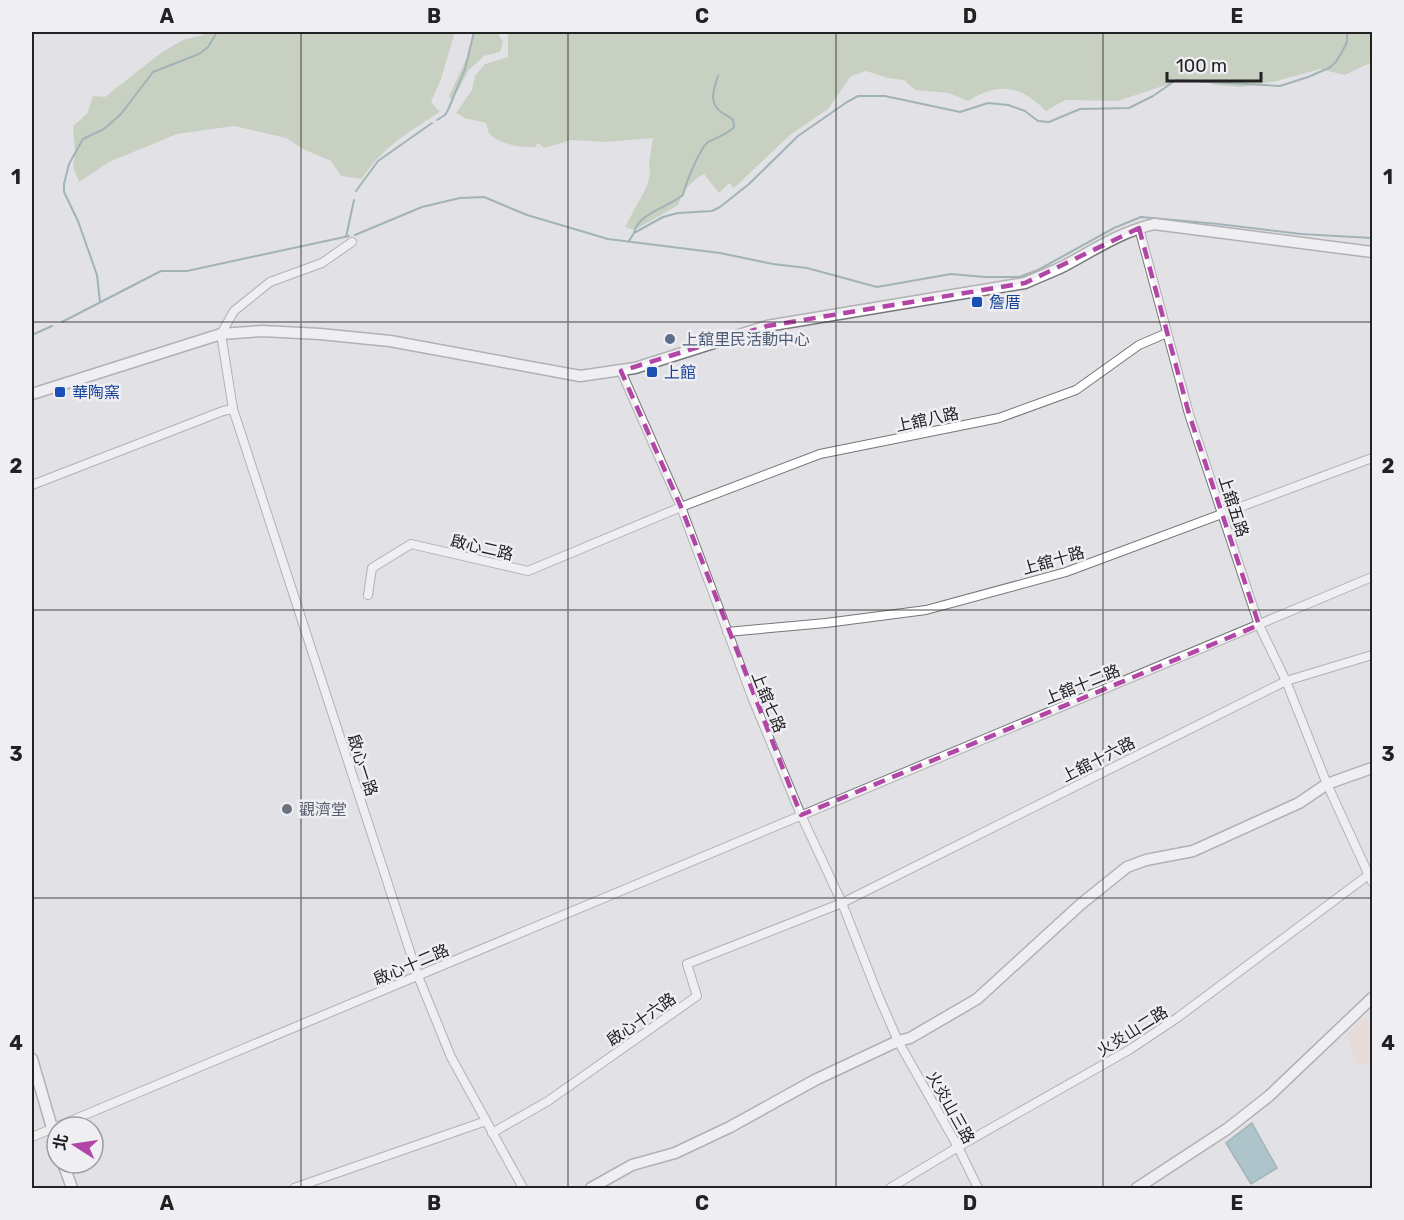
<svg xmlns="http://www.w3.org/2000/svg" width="1404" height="1220" font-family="Rubik,'Noto Sans TC',sans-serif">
<rect width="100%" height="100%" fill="#e2e1e5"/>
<polygon fill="#ead3c8" points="1366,1016 1372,1031 1372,1060 1358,1066 1346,1035"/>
<g fill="#a8bd96">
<path d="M206,32H455L441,79L431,102L440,112C410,131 381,148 362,179L341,176L331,161L303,149L286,138L234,126L177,134L109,162L79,182L73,167L75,151L73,126L87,114L93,96L105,97L162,52L183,40L202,35Z"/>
<polygon points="475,32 500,32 499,35 503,42 500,52 484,56 469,70 452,101 449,96 470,51"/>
<path d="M510,32H1372V62L1345,75L1320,69L1277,81L1242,87L1216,85L1204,81L1175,82L1118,101L1065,100L1046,111C1021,86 999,81 968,101L948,93L915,90L904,80L888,78L866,71L851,76L828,109L790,135L734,188L729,183L719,193L704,174C691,181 682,192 678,205L635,230L625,227L646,188L650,175L649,162L653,138L605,142L571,140L544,148L538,143L535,147C522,148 497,144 489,133C488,130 487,127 486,123L465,118L456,113L472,90L475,76L485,64L508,57V33Z"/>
</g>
<polygon fill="#6ba1a9" stroke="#557b81" stroke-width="1.5" points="1252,1123 1277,1168 1251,1184 1226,1143"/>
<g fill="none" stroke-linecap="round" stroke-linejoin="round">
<g stroke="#557b81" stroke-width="2">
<polyline points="437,120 445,115 448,110 465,69 474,32"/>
<polyline points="356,191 378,161 432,123"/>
<path d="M634,233C638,213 669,207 683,195C685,185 700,148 708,142C717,137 727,135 734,127L733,120C729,116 725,115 721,112C708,102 714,89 718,76"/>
<polyline points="355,235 422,207 460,198 484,197 527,215 608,239 720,253 773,264 807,268 877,287 951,274 985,277 1019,277 1038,270 1114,228 1141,217 1218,224 1301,234 1372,238"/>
<polyline points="346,237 354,200"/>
<polyline points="629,241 634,233 663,217 678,213 712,211 720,207 749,184 798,136 847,102 858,96 885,96 960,112 988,103 1008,105 1025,111 1038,121 1049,122 1080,109 1129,108 1153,96 1176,80 1280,86 1308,77 1329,68 1336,62 1343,50 1347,42 1347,32"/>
<polyline points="100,302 97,275 78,221 64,192 64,184 69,164 83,139 104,129 121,114 153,72 199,54 208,47 217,32"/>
<polyline points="62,322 161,271 187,271 349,236"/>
<polyline points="32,335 52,326"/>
</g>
<g stroke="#77777a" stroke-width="10">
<g id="street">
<polyline points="1139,228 1189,414 1259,625 1286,681 1327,784 1372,882"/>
<polyline points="352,242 322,263 270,282 234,311 221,334 233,409 418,976 451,1057 523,1188"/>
<polyline points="621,371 681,507 752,697 801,815 842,903 878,995 898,1041 958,1147 978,1188"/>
<polyline points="32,485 223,411 233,409"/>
<polyline points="368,595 372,568 411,544 528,571 681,507 820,454 999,418 1076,390 1139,345 1167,333"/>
<polyline points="727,632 826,623 926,610 1066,572 1372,458"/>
<polyline points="492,1133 548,1101 697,996 687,964 842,903 1286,681 1372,655"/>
<polyline points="32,1137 1372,577"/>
<polyline points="294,1188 486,1121"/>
<polyline points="890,1188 958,1147 1129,1050 1177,1018 1371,873"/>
</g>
</g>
<g stroke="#77777a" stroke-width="13">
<g id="secondary">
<path d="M32,394L221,334L262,331L320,334L390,341L580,376L635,368L767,326L1025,283C1038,277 1052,272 1064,266C1096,249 1118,233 1154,224L1372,252"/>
<polyline points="32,1059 57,1145"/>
<polyline points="63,1163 72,1188"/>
<polyline points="591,1188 632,1165 675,1153 730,1127 815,1080 898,1041 910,1038 977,999 1081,904 1127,867 1146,860 1193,851 1299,803 1327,784 1372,768"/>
<polyline points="1137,1188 1227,1129 1269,1096 1372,998"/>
</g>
</g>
<use href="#street" stroke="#fff" stroke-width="8"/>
<use href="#secondary" stroke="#fff" stroke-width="10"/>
</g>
<path d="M0 0H1404V1220H0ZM1139,228L1189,414L1259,625L801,815L681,507L621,371L767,326L1025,283Z" fill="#e2e1e5" fill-opacity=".55" fill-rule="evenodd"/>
<path fill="none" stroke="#b246a6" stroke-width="4.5" stroke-dasharray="12 8" stroke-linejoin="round" d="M1139,228L1189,414L1259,625L801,815L681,507L621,371L767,326L1025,283Z"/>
<path fill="none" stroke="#222223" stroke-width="1.5" stroke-opacity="0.55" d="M301,32V1188M568,32V1188M836,32V1188M1103,32V1188M32,322H1372M32,610H1372M32,898H1372"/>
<g fill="#1a4fb4" stroke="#efeef2" stroke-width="2">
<rect x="971" y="296" width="12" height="12" rx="3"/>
<rect x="646" y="366" width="12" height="12" rx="3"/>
<rect x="54" y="386" width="12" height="12" rx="3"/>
</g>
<circle fill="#5c6f8a" stroke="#efeef2" stroke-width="2" cx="670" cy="339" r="6"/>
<circle fill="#6b7280" stroke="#efeef2" stroke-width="2" cx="287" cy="809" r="6"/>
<g text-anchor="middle" stroke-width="5" stroke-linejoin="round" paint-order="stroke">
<g font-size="16" fill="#164399" stroke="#efeef2" text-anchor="start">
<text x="989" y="308">詹厝</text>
<text x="664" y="378">上館</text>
<text x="72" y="398">華陶窯</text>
</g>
<g font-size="16" fill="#4e5e75" stroke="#efeef2" text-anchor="start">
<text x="682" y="345">上舘里民活動中心</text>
</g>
<g font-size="16" fill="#222223" stroke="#efeef2">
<text transform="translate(927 419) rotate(-12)" y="6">上舘八路</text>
<text transform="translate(1234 506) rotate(72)" y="6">上舘五路</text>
<text transform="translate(482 547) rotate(13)" y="6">啟心二路</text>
<text transform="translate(1053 560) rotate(-16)" y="6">上舘十路</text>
<text transform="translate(1082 684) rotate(-22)" y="6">上舘十二路</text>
<text transform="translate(769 702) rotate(68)" y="6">上舘七路</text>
<text transform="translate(1098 759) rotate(-27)" y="6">上舘十六路</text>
<text transform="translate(363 765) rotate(72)" y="6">啟心一路</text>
<text transform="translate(411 964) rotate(-23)" y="6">啟心十二路</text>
<text transform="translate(641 1019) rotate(-35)" y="6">啟心十六路</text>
<text transform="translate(1132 1031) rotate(-32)" y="6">火炎山二路</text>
<text transform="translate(951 1107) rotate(61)" y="6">火炎山三路</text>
</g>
<g font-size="16" fill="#5b616d" stroke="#efeef2" text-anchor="start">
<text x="299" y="815">觀濟堂</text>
</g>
</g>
<rect width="1404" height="1220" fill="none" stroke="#efeef2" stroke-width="66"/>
<g transform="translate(75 1145) rotate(282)"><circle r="28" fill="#efeef2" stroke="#9d9c9f" stroke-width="1.5"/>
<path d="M0-4.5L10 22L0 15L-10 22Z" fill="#b246a6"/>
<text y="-9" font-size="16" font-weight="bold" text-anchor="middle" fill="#222223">北</text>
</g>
<path d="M1167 72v9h94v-9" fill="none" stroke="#222223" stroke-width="3"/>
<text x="1176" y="72" font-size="18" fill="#222223" stroke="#efeef2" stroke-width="4.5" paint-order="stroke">100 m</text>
<rect x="33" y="33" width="1338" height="1154" fill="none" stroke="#222223" stroke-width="2"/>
<g font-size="20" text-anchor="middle" font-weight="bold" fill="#222223">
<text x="167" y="23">A</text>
<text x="434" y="23">B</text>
<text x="702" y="23">C</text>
<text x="970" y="23">D</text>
<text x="1237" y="23">E</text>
<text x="16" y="184">1</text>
<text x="1388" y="184">1</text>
<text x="16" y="473">2</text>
<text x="1388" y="473">2</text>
<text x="16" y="761">3</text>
<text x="1388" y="761">3</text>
<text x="16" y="1050">4</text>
<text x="1388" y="1050">4</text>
<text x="167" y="1210">A</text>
<text x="434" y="1210">B</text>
<text x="702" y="1210">C</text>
<text x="970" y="1210">D</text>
<text x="1237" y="1210">E</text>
</g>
</svg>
